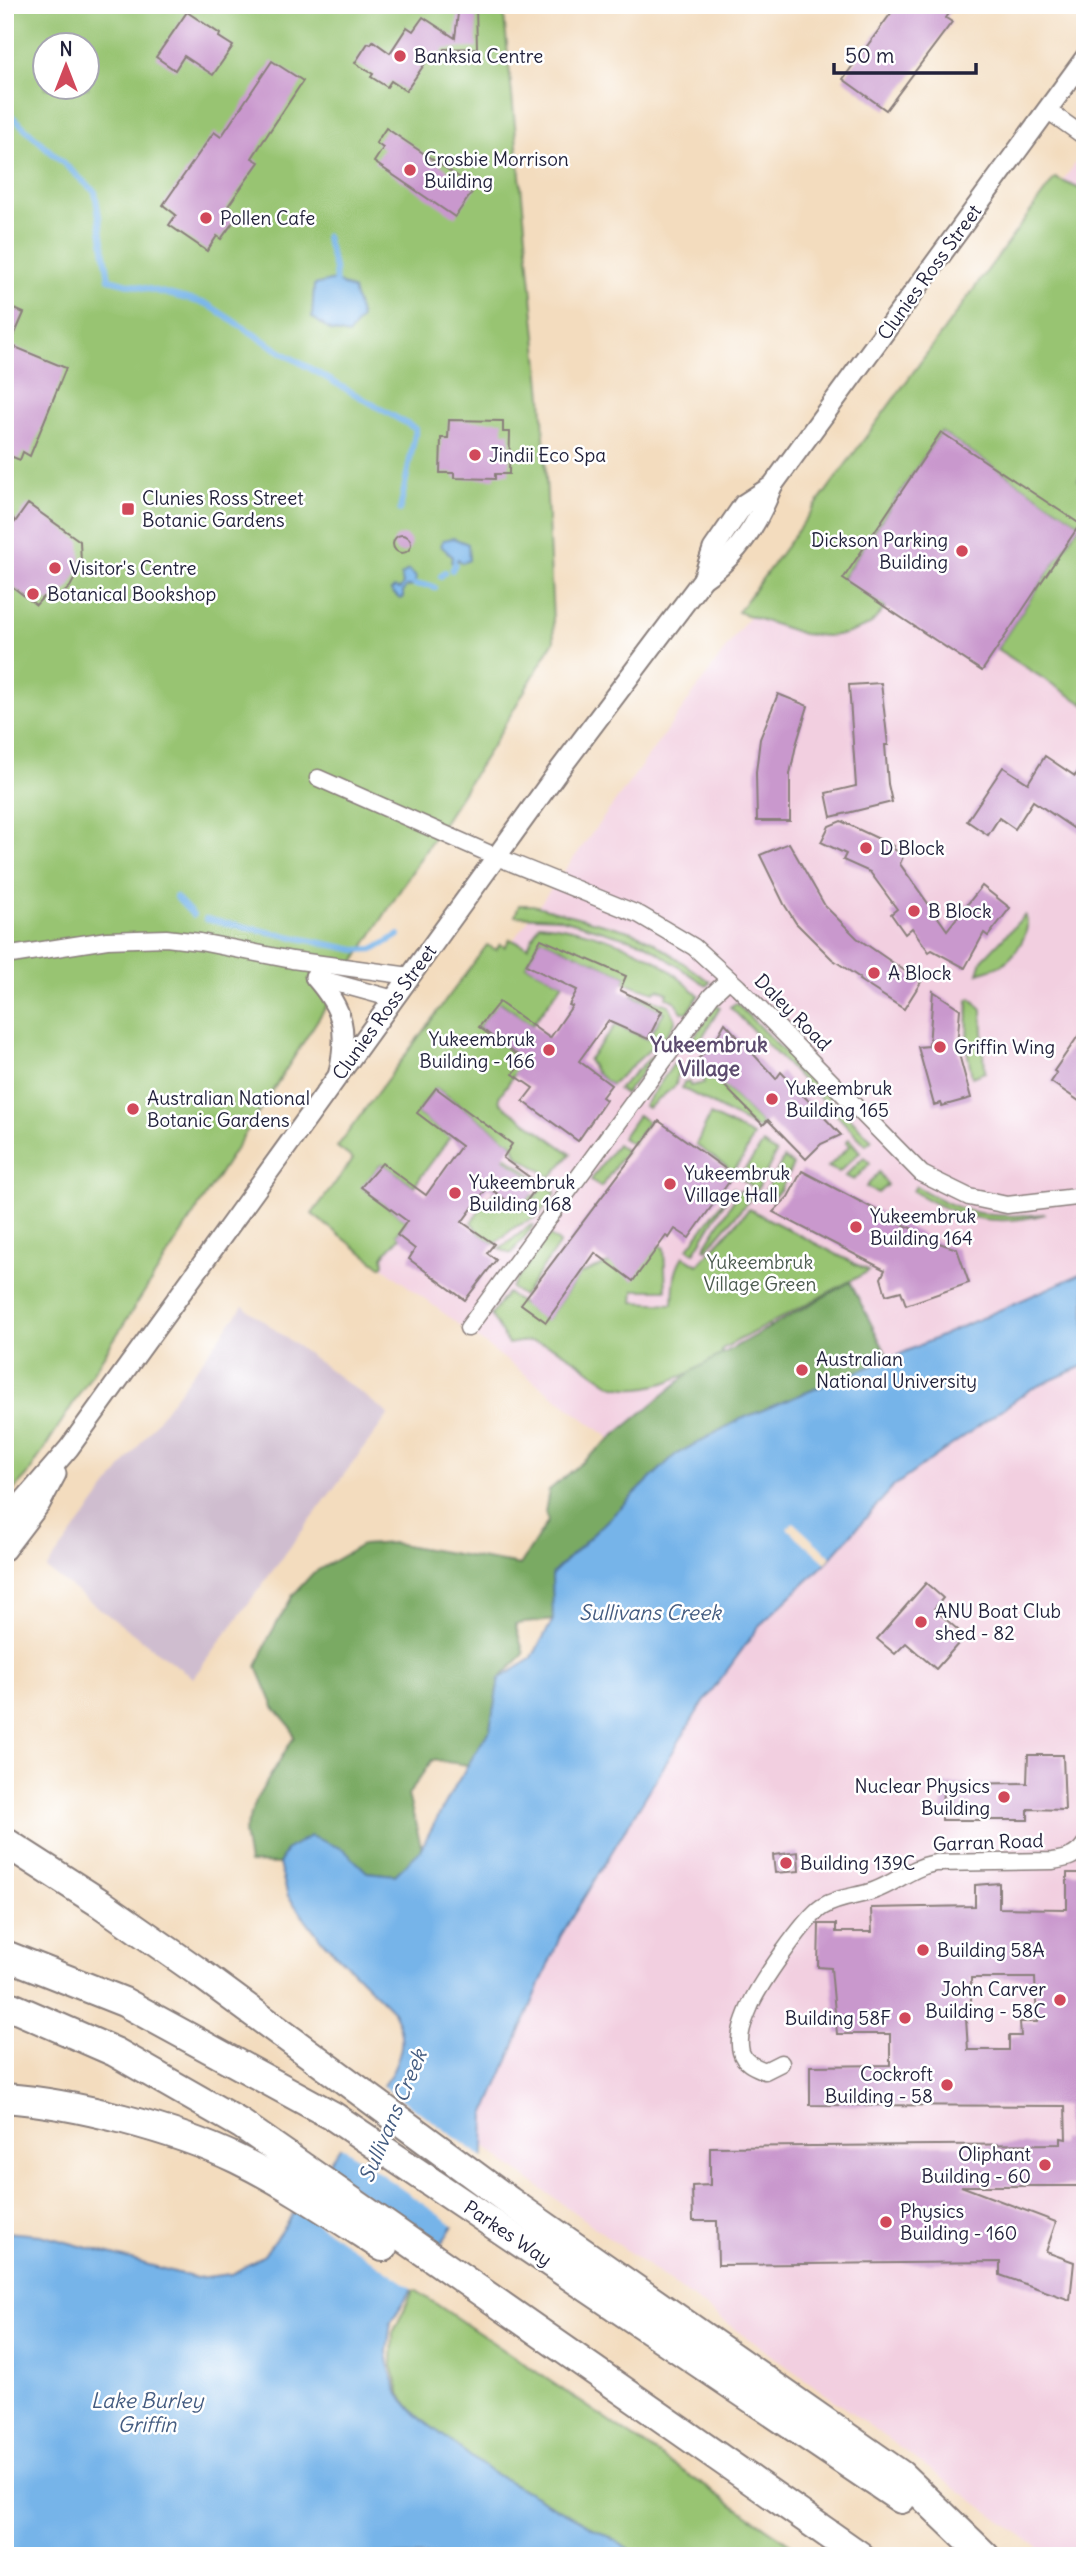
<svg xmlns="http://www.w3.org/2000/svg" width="1090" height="2561" font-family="Delius,sans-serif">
<rect width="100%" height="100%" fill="#fff"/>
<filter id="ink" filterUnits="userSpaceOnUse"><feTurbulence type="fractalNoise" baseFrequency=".0143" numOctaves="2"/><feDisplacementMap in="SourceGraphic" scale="14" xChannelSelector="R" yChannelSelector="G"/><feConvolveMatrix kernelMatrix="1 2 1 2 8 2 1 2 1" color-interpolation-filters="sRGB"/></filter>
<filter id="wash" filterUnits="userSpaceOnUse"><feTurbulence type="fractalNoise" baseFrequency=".00686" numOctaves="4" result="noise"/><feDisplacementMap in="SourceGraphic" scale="28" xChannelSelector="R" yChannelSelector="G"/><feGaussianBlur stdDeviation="1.57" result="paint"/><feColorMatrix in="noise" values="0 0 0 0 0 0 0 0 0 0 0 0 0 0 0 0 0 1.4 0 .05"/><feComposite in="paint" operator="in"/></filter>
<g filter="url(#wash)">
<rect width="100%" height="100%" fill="#f3dcbe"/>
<polygon fill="#f2cfe0" points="1085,150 1085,2556 1050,2556 518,2172 391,2074 402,2054 398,2022 393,2011 320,1938 288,1896 279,1864 419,1852 452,1791 490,1729 499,1679 531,1659 553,1620 551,1596 656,1473 312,1214 634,776"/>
<polygon fill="#cfbdcf" points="243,1306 389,1414 193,1678 46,1569"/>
<g fill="#98c472" stroke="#5d7356" stroke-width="2" fill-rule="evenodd">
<path d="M5,5H503L542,396L554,641L494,743L27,1476L5,1499ZM46,46H88V88H46Z"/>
<polygon points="1055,178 1085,191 1085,468 1078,480 1085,484 1085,705 997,649 1080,524 941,432 843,578 886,607 870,625 846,634 826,636 803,634 738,612"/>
<polygon points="519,905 533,905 633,932 652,941 710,982 707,986 644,943 558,918 515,916"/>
<path d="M1025,915C1033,930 1015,957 1001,965C994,969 986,970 978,973L982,960Z"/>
<path d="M539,924C571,926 618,940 646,955C666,965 682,981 699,995L688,1012H682L675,1001L666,997L668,993L658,989L654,992L623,982L626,976L541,939L526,965L563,983L532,1025L500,1002L479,1027L524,1060L499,1097L500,1103L571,1154L551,1177L518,1156L512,1144L436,1088L417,1113L450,1137L414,1186L382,1163L362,1187L407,1221L397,1234L400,1237L383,1256L384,1264L381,1267L312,1214L353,1159L337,1147L487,945L496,950L500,944L505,947L510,939L528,947Z"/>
<polygon points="633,994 669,1005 676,1020 669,1032 611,1085 597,1074 588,1060 616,1025 648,1039 664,1012 632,996"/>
<polygon points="971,998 982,1010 985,1072 972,1077 967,1050 968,1000"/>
<polygon points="736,1003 872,1140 866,1145 730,1007"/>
<polygon points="716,1005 720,1008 698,1044 691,1041 708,1017 706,1015"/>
<polygon points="657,1051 659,1051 625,1094 618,1089"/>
<polygon points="675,1062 678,1070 676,1085 648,1108 644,1106"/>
<polygon points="710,1071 763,1125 758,1129 682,1088 684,1082 689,1081 690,1086 704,1083 703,1078"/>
<polygon points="638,1115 648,1122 632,1144 622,1138"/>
<polygon points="710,1115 753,1136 743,1158 733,1171 696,1145"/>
<polygon points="849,1139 860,1152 839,1172 828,1167 850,1146 846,1142"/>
<polygon points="617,1144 626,1151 601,1187 591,1180"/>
<polygon points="763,1144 776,1153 757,1190 739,1177"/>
<polygon points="504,1155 556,1193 537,1217 515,1227 494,1244 481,1235 471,1222 494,1192 520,1210 531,1195 535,1197 542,1187 503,1158"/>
<polygon points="864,1157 870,1163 854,1180 845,1176"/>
<polygon points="784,1158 793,1165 780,1190 770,1200 763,1195"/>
<polygon points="879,1172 887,1185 878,1193 866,1187"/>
<path d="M916,1186C964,1215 990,1219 1045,1214C995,1228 956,1218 913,1191Z"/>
<polygon points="734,1187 694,1253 688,1248"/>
<polygon points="740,1190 751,1198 706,1250 704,1248"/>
<path d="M749,1209L869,1271L722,1349L721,1358C690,1372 654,1394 619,1387C610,1386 603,1379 595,1374C567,1354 545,1334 508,1344L491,1315L507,1293L546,1321L580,1274L659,1245L664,1248L666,1290H634L633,1302L673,1304C674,1286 673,1271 683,1256L698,1265Z"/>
<polygon points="531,1225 534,1225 511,1254 500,1249"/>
<polygon points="549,1235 560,1243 523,1296 511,1288"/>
<polygon points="414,2289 808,2556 640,2556 597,2530 491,2472 417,2416 401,2395 392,2366 393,2333"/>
</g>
<polygon fill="#7aaa64" stroke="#4e6650" stroke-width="2" points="850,1282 889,1359 741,1419 675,1455 552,1574 554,1620 515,1624 524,1654 499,1679 490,1729 468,1765 432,1760 408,1795 423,1853 395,1875 367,1872 287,1849 279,1864 249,1863 244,1833 257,1798 294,1737 291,1727 274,1707 257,1667 269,1637 293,1595 313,1573 362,1545 393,1543 520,1565 548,1521 545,1512 549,1490 692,1371"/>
<g fill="#76b4e9" stroke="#4c6b92" stroke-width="2">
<polygon points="334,280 353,290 361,318 348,335 331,331 312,317 314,285"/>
<polygon points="453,538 468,544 469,560 462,563 458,559 455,564 451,562 452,556 441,546 443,540"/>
<polygon points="408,570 416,577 415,586 406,587 403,591 403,598 400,599 391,591 394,588 400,589 403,584 401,576"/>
<path d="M1085,1272V1365L1031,1389L894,1486L826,1563L760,1625L697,1712L560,1937L485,2115L483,2179L391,2322L387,2352L390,2370L399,2395L417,2416L491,2472L597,2530L640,2556H5V2232L41,2235L196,2278L232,2274L264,2255L391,2074C404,2050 405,2035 393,2011L320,1938L288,1896L279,1864L287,1849L310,1836L343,1849L367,1872L395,1875L419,1852L452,1791L490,1729L499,1679L531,1659L553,1620L552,1574L675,1455L741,1419L889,1359Z"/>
</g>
<g fill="#f3dcbe">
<polygon points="793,1522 831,1557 826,1563 787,1528"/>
<polygon points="380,2084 487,2160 486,2181 456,2227 338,2144"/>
<polygon points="322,2166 443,2248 415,2290 293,2207"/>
</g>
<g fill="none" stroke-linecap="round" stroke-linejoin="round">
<g stroke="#76b4e9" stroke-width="6">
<polyline points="5,110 95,192 109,279 207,304 283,353 416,429 400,510"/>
<polyline points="326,236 335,270 336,288"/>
<polyline points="452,570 455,564"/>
<polyline points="441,576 445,572"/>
<polyline points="415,585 429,585 435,588"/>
<polyline points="176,897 193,915"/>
<polyline points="206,919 356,950 375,949 399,935"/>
</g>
</g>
<g id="blocks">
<g fill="#c998cd" fill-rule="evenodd">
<polygon points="459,5 476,5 477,48 444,49 435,63 428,59 406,91 391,81 387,87 371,77 373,74 355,63 368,43 371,44 373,41 390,53 407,27 413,31 423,17 455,38"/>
<polygon points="897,5 955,5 946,18 952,22 886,110 843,79"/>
<polygon points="187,12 220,34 219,37 233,46 213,75 184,56 175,70 156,57"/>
<polygon points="272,61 303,81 252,158 259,162 226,209 237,217 221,239 217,236 207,251 169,225 176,215 163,205 214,132 221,137"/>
<polygon points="386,128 475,188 455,217 374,162 383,148 376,143"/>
<polygon points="5,305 24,313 10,345 66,368 30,456 23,452 20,460 5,454"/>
<polygon points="449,420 503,421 503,432 510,432 509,474 495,474 495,479 454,478 454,473 440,473 441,438 448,438"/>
<polygon points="941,432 1080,524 982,671 843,579"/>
<polygon points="5,503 15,522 28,504 80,541 81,563 78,572 70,587 57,599 49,602 43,597 36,605 5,581"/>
<circle cx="402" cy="544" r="9"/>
<polygon points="881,683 888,745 885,745 888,784 892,802 831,817 826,793 856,786 849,685"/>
<polygon points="778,694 808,706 796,745 790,774 790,821 757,821 756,772 760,739"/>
<polygon points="1045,756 1075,776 1085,761 1085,836 1033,801 1015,829 999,818 988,835 967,821 1003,767 1028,783"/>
<polygon points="841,821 894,846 893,849 904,854 900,864 947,930 982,886 1010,908 988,936 984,933 965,968 932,950 929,952 912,928 905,934 891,914 897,909 870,872 843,860 846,854 821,842 829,826"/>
<polygon points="789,843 825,906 857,938 921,982 904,1009 859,980 860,978 832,959 796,923 784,904 760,855"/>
<polygon points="541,939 626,976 620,990 662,1011 648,1039 608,1021 579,1061 611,1085 602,1097 606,1100 578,1141 523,1101 533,1088 513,1074 524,1060 479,1027 499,1002 550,1038 572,1006 569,1005 577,990 526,965"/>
<polygon points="933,991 960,1009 957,1047 971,1098 942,1106 941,1103 934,1105 918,1047 929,1046"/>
<polygon points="725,1023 776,1079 781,1072 841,1135 821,1144 806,1159 768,1120 763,1125 698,1059 713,1044"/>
<polygon points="1085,1026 1085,1105 1051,1082 1057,1073 1054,1071"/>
<polygon points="436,1088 512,1144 503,1158 539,1184 520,1210 488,1187 462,1222 494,1244 487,1253 496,1260 465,1300 409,1259 415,1249 397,1235 407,1221 361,1187 382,1163 426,1195 461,1146 417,1113"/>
<polygon points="659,1121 734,1175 689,1238 675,1229 669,1238 666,1236 633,1281 595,1253 546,1322 521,1304"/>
<polygon points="802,1171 939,1243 957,1249 969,1283 906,1305 901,1291 886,1295 881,1278 885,1270 773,1212 788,1197"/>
<polygon points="926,1583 943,1598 934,1609 965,1636 936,1669 906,1643 895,1654 877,1639"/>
<polygon points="1028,1755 1063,1755 1065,1810 1028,1809 1028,1820 942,1820 943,1784 1027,1783"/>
<polygon points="798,1852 799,1871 775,1873 773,1855"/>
<path d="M1067,1873H1085V2186H961L1056,2222L1046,2252L1074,2262L1070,2300L1000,2275V2262L718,2265L717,2221H693L692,2186L710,2185V2147L1061,2144V2138L1066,2139L1065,2106L810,2105V2066L890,2065V2034H837L831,1968L818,1967L819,1924H836V1932H872L871,1908L975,1906V1885L999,1883V1908L1067,1909ZM971,1978H1035L1037,2022H1020L1021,2036H1009V2050H968L965,2003H971Z"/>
</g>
</g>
</g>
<g filter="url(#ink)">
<use href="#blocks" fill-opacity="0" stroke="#8a7f7c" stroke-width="2"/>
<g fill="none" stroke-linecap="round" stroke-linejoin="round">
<g stroke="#8a7f7c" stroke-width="19">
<g id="minor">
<polyline points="1047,110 1085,137"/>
<polyline points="318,778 497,857 640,915 694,947 738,987 922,1174 969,1197 1007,1205 1085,1196"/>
<polyline points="5,956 107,940 166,938 200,942 292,960 410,976"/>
<polyline points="314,977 394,999"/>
<polyline points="468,1328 711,996 729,979"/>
<path d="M781,2063L765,2071C756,2067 744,2063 741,2052C737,2037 744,2020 750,2006C758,1986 805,1918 822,1907C838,1897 855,1897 873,1891C896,1883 910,1868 935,1863L1052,1861C1066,1859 1076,1857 1085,1844"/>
</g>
</g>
<g stroke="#8a7f7c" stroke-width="23">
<g id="tertiary">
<polyline points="703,579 713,549 744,504 772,486"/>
<path d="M315,977C344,1010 348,1030 339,1072"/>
<path d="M5,1522L69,1448L557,773L703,579C737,556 758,525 772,486L1085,58"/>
<polyline points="5,1550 40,1504 56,1474"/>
</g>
</g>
<g stroke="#8a7f7c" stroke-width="32">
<g id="motorway">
<polyline points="5,1842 100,1903 197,1971 509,2201 901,2475 985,2556"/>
<polyline points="5,1955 124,2002 333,2116 901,2499"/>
<polyline points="5,2004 115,2052 241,2124 860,2556"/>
<path d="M5,2098C74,2103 175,2129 237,2159C288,2184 335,2216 383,2247"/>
</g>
</g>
<use href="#minor" stroke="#fff" stroke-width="16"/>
<use href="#tertiary" stroke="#fff" stroke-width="19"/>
<use href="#motorway" stroke="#fff" stroke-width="28"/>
</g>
</g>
<g fill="#d1495b" stroke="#fff" stroke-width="2.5">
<circle cx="400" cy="56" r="7"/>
<circle cx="410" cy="170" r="7"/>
<circle cx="206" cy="218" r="7"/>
<circle cx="475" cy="455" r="7"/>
<rect x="121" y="502" width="14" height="14" rx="3.5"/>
<circle cx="962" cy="551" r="7"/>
<circle cx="55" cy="568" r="7"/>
<circle cx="33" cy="594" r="7"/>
<circle cx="866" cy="848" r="7"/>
<circle cx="914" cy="911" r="7"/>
<circle cx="874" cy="973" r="7"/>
<circle cx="940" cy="1047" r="7"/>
<circle cx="549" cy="1050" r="7"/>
<circle cx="772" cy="1099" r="7"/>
<circle cx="133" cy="1109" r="7"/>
<circle cx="670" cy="1184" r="7"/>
<circle cx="455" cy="1193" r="7"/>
<circle cx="856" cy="1227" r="7"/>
<circle cx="802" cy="1370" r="7"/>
<circle cx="921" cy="1622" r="7"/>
<circle cx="1004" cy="1797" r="7"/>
<circle cx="786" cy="1863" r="7"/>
<circle cx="923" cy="1950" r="7"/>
<circle cx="1060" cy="2000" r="7"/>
<circle cx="905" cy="2018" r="7"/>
<circle cx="947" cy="2085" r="7"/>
<circle cx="1045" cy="2165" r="7"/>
<circle cx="886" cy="2222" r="7"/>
</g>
<g text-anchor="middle" stroke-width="5" stroke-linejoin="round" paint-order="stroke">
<g font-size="19" fill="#22223b" stroke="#fff" text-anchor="start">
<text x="414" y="63">Banksia Centre</text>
<text x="424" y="166">Crosbie Morrison<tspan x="424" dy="22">Building</tspan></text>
<text x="220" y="225">Pollen Cafe</text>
<text x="489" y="462">Jindii Eco Spa</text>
<text x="142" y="505">Clunies Ross Street<tspan x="142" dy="22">Botanic Gardens</tspan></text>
<text x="948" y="547" text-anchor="end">Dickson Parking<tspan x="948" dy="22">Building</tspan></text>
<text x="69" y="575">Visitor's Centre</text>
<text x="47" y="601">Botanical Bookshop</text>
<text x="880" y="855">D Block</text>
<text x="928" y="918">B Block</text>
<text x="888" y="980">A Block</text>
<text x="535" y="1046" text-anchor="end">Yukeembruk<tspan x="535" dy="22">Building - 166</tspan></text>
<text x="954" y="1054">Griffin Wing</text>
<text x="786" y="1095">Yukeembruk<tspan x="786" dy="22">Building 165</tspan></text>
<text x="147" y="1105">Australian National<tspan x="147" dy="22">Botanic Gardens</tspan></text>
<text x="684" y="1180">Yukeembruk<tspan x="684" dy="22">Village Hall</tspan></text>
<text x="469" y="1189">Yukeembruk<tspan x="469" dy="22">Building 168</tspan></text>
<text x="870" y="1223">Yukeembruk<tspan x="870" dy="22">Building 164</tspan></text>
<text x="816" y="1366">Australian<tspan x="816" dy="22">National University</tspan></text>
<text x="935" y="1618">ANU Boat Club<tspan x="935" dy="22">shed - 82</tspan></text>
<text x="990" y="1793" text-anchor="end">Nuclear Physics<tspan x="990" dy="22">Building</tspan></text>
<text x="800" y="1870">Building 139C</text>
<text x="937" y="1957">Building 58A</text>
<text x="1046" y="1996" text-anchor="end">John Carver<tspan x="1046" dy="22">Building - 58C</tspan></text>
<text x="891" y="2025" text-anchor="end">Building 58F</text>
<text x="933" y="2081" text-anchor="end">Cockroft<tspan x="933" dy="22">Building - 58</tspan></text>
<text x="1031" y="2161" text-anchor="end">Oliphant<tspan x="1031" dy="22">Building - 60</tspan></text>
<text x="900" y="2218">Physics<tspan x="900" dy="22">Building - 160</tspan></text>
</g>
<g font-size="19" fill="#22223b" stroke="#fff">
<text transform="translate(929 272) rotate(-54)" y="7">Clunies Ross Street</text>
<text transform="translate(384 1012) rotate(-54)" y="7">Clunies Ross Street</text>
<text transform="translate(793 1012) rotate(45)" y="7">Daley Road</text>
<text transform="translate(988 1842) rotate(-2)" y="7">Garran Road</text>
<text transform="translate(508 2233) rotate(34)" y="7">Parkes Way</text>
</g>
<g font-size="19" fill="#4b5b4e" stroke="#fff">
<text x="760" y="1269">Yukeembruk<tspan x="760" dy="22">Village Green</tspan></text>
</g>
<g font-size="21" font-weight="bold" fill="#5c4b6e" stroke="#fff">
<text x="709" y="1052">Yukeembruk<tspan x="709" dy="24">Village</tspan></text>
</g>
<g font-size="21" font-style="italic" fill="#445c81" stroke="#fff">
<text x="650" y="1620">Sullivans Creek</text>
<text transform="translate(393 2116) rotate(-67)" y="7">Sullivans Creek</text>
<text x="147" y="2408">Lake Burley<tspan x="147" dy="24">Griffin</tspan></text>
</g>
</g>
<rect width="1090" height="2561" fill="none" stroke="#fff" stroke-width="28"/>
<g transform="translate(66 66)"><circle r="33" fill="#ffffff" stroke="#a7a7b1" stroke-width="2"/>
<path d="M0-5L12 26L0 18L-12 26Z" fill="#d1495b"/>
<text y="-10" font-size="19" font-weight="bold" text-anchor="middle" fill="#22223b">N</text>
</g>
<path d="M834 63v10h142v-10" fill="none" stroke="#22223b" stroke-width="3.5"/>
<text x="845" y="63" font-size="21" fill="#22223b" stroke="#ffffff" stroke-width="5" paint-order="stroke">50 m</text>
</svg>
